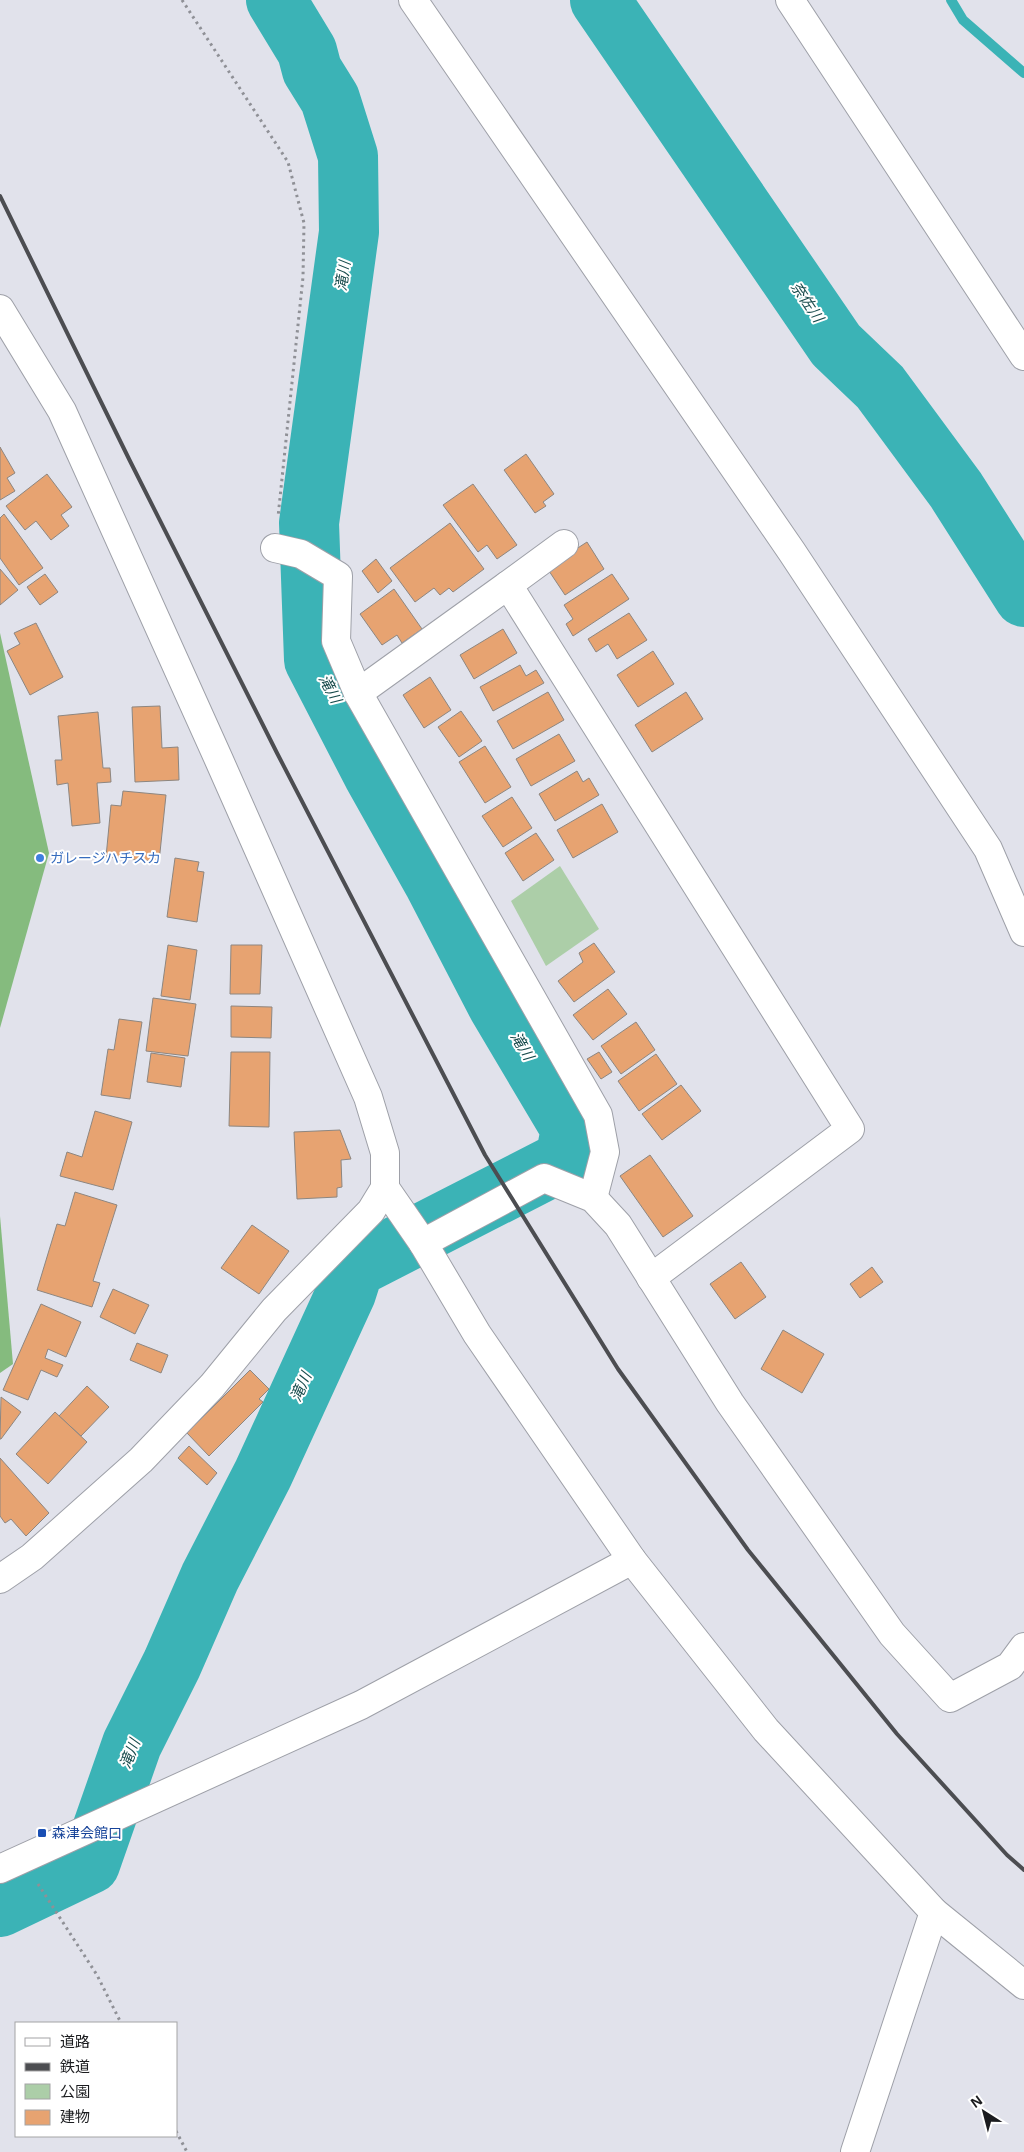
<svg xmlns="http://www.w3.org/2000/svg" width="1024" height="2152" font-family="Arial,'Noto Sans JP',sans-serif">
<rect width="100%" height="100%" fill="#e1e2eb"/>
<polygon fill="#accea8" points="560,866 599,929 546,966 511,901"/>
<g fill="#85bb7e">
<polygon points="0,633 49,853 0,1028"/>
<polygon points="0,1216 13,1364 0,1373"/>
</g>
<g fill="none" stroke-linecap="round" stroke-linejoin="round">
<polyline stroke="#3bb3b6" stroke-width="10" points="951,0 963,20 1024,73"/>
<g stroke="#3bb3b6" stroke-width="60">
<polyline points="600,0 836,345 880,387 956,490 1024,597"/>
<polyline points="0,1907 90,1864 132,1744 172,1664 210,1577 263,1474 346,1293 354,1268 565,1160 571,1129 498,1006 433,881 373,774 314,660 309,523 349,232 348,156 330,99 312,70 307,51 276,0"/>
</g>
</g>
<g fill="#e7a371" stroke="#8d8680">
<polygon points="0,447 15,473 7,478 15,491 0,500"/>
<polygon points="526,454 554,494 543,502 546,506 535,513 504,470"/>
<polygon points="47,474 72,507 61,515 69,526 51,540 36,521 25,530 6,506"/>
<polygon points="473,484 517,545 497,559 487,545 478,552 443,505"/>
<polygon points="4,514 43,568 19,585 0,558 0,518"/>
<polygon points="450,523 484,569 453,592 449,588 440,595 434,588 415,602 390,568"/>
<polygon points="587,542 604,569 565,595 547,568"/>
<polygon points="376,559 392,581 378,593 362,571"/>
<polygon points="0,569 18,590 0,605"/>
<polygon points="45,574 58,592 40,605 27,587"/>
<polygon points="612,574 629,599 573,636 566,624 573,619 564,605"/>
<polygon points="394,589 422,629 402,643 397,635 382,645 360,614"/>
<polygon points="629,613 647,640 617,659 608,644 596,652 588,639"/>
<polygon points="36,623 63,677 30,695 7,651 20,644 14,633"/>
<polygon points="503,629 517,653 474,679 460,655"/>
<polygon points="653,651 674,684 638,707 617,675"/>
<polygon points="520,665 526,676 536,670 544,683 493,711 480,687"/>
<polygon points="430,677 451,710 424,728 403,695"/>
<polygon points="548,692 564,720 513,749 497,721"/>
<polygon points="686,692 703,719 652,752 635,725"/>
<polygon points="160,706 162,748 178,747 179,780 135,782 132,707"/>
<polygon points="461,711 482,741 459,757 438,727"/>
<polygon points="98,712 103,768 110,768 111,782 97,783 100,823 72,826 68,783 57,785 55,760 62,760 58,716"/>
<polygon points="559,734 575,761 531,786 516,759"/>
<polygon points="485,746 511,787 485,803 459,762"/>
<polygon points="577,771 583,782 589,778 599,795 555,821 539,794"/>
<polygon points="123,791 166,795 159,862 106,857 111,805 121,806"/>
<polygon points="512,797 532,828 503,847 482,816"/>
<polygon points="602,804 618,832 573,858 557,830"/>
<polygon points="536,833 554,860 523,881 505,853"/>
<polygon points="175,858 199,862 197,871 204,872 197,922 167,917"/>
<polygon points="594,943 615,972 574,1002 558,981 583,962 579,953"/>
<polygon points="168,945 197,950 190,1000 161,996"/>
<polygon points="231,945 262,945 260,994 230,994"/>
<polygon points="608,989 627,1014 593,1040 573,1015"/>
<polygon points="153,998 196,1004 188,1056 146,1051"/>
<polygon points="231,1006 272,1007 271,1038 231,1037"/>
<polygon points="119,1019 142,1022 130,1099 101,1095 108,1049 114,1050"/>
<polygon points="636,1022 655,1050 621,1074 601,1046"/>
<polygon points="231,1052 270,1052 269,1127 229,1126"/>
<polygon points="599,1052 612,1072 601,1079 587,1059"/>
<polygon points="151,1053 185,1058 181,1087 147,1082"/>
<polygon points="656,1054 677,1084 639,1111 618,1081"/>
<polygon points="681,1085 701,1111 662,1140 642,1114"/>
<polygon points="95,1111 132,1122 113,1190 60,1176 67,1152 82,1157"/>
<polygon points="340,1130 351,1159 341,1160 342,1187 337,1188 337,1197 297,1199 294,1132"/>
<polygon points="650,1155 693,1216 663,1237 620,1176"/>
<polygon points="75,1192 117,1205 93,1281 100,1283 92,1307 37,1290 57,1224 65,1226"/>
<polygon points="252,1225 289,1251 259,1294 221,1268"/>
<polygon points="741,1262 766,1297 735,1319 710,1284"/>
<polygon points="872,1267 883,1282 860,1298 850,1284"/>
<polygon points="113,1289 149,1305 135,1334 100,1317"/>
<polygon points="41,1304 81,1322 66,1357 48,1349 45,1358 63,1365 57,1377 41,1370 28,1400 3,1390"/>
<polygon points="783,1330 824,1354 802,1393 761,1369"/>
<polygon points="137,1343 168,1355 161,1373 130,1360"/>
<polygon points="250,1370 269,1389 259,1399 263,1402 209,1456 187,1433"/>
<polygon points="87,1386 109,1407 81,1436 59,1416"/>
<polygon points="1,1397 21,1412 1,1439 0,1439"/>
<polygon points="55,1412 87,1442 48,1484 16,1454"/>
<polygon points="189,1446 217,1473 207,1485 178,1458"/>
<polygon points="0,1458 49,1513 26,1536 11,1519 5,1523 0,1516"/>
</g>
<g fill="none" stroke-linecap="round" stroke-linejoin="round">
<g stroke="#9ea0a8" stroke-width="30">
<g id="minor">
<polyline points="413,0 792,552 988,849 1024,932"/>
<polyline points="790,0 1024,356"/>
<polyline points="0,309 62,411 219,760 368,1097 385,1153 385,1188 371,1211 274,1310 212,1386 141,1460 32,1557 0,1579"/>
<polyline points="275,548 301,554 338,576 336,641 358,693 598,1115 605,1152 593,1198"/>
<polyline points="508,585 564,544"/>
<polyline points="358,693 508,585 850,1129 651,1278"/>
<polyline points="385,1188 423,1243 477,1334 632,1560 766,1730 934,1912 1024,1985"/>
<polyline points="423,1243 544,1178 593,1198 618,1225 730,1403 892,1634 950,1698 1010,1666 1024,1647"/>
<polyline points="0,1869 361,1705 632,1560"/>
<polyline points="855,2152 934,1912"/>
</g>
</g>
<g stroke="#8f9096" stroke-width="3" stroke-dasharray="2.5 4" stroke-linecap="butt">
<polyline points="182,0 288,162 304,223 303,277 278,517"/>
<polyline points="38,1884 97,1975 121,2023"/>
<polyline points="176,2131 187,2152"/>
</g>
<use href="#minor" stroke="#fff" stroke-width="28"/>
<polyline stroke="#4c4d51" stroke-width="4" points="0,196 130,461 277,753 485,1155 618,1369 748,1550 897,1734 1007,1855 1024,1870"/>
</g>
<circle fill="#3f7fe0" stroke="#fff" stroke-width="2" cx="40" cy="858" r="5"/>
<rect fill="#1a4fb4" stroke="#fff" stroke-width="2" x="37" y="1828" width="10" height="10" rx="2.5"/>
<g text-anchor="middle" stroke-width="4" stroke-linejoin="round" paint-order="stroke">
<g font-size="14" fill="#366cbe" stroke="#fff" text-anchor="start">
<text x="50" y="863">ガレージハチスカ</text>
</g>
<g font-size="14" fill="#164399" stroke="#fff" text-anchor="start">
<text x="52" y="1838">森津会館口</text>
</g>
<g font-size="15" font-style="italic" fill="#184b4c" stroke="#fff">
<text transform="translate(343 276) rotate(-82)" y="5">滝川</text>
<text transform="translate(807 302) rotate(56)" y="5">奈佐川</text>
<text transform="translate(330 689) rotate(62)" y="5">滝川</text>
<text transform="translate(522 1046) rotate(59)" y="5">滝川</text>
<text transform="translate(301 1387) rotate(-66)" y="5">滝川</text>
<text transform="translate(130 1754) rotate(-69)" y="5">滝川</text>
</g>
</g>
<rect x="15" y="2022" width="162" height="115" fill="#ffffff" stroke="#a4a4a5"/>
<rect x="25" y="2038" width="25" height="8" fill="#ffffff" stroke="#a4a4a5"/>
<text x="60" y="2047" font-size="15" fill="#1b1c1f">道路</text>
<rect x="25" y="2063" width="25" height="8" fill="#4c4d51" stroke="#a4a4a5"/>
<text x="60" y="2072" font-size="15" fill="#1b1c1f">鉄道</text>
<rect x="25" y="2084" width="25" height="15" fill="#accea8" stroke="#a4a4a5"/>
<text x="60" y="2097" font-size="15" fill="#1b1c1f">公園</text>
<rect x="25" y="2110" width="25" height="15" fill="#e7a371" stroke="#a4a4a5"/>
<text x="60" y="2122" font-size="15" fill="#1b1c1f">建物</text>
<g transform="translate(984 2112) rotate(324)" stroke="#ffffff" stroke-width="4" paint-order="stroke">
<path d="M0-4L9 19L0 12L-9 19Z" fill="#1b1c1f"/>
<text y="-8" font-size="14" font-weight="bold" text-anchor="middle" fill="#1b1c1f">N</text>
</g>
</svg>
